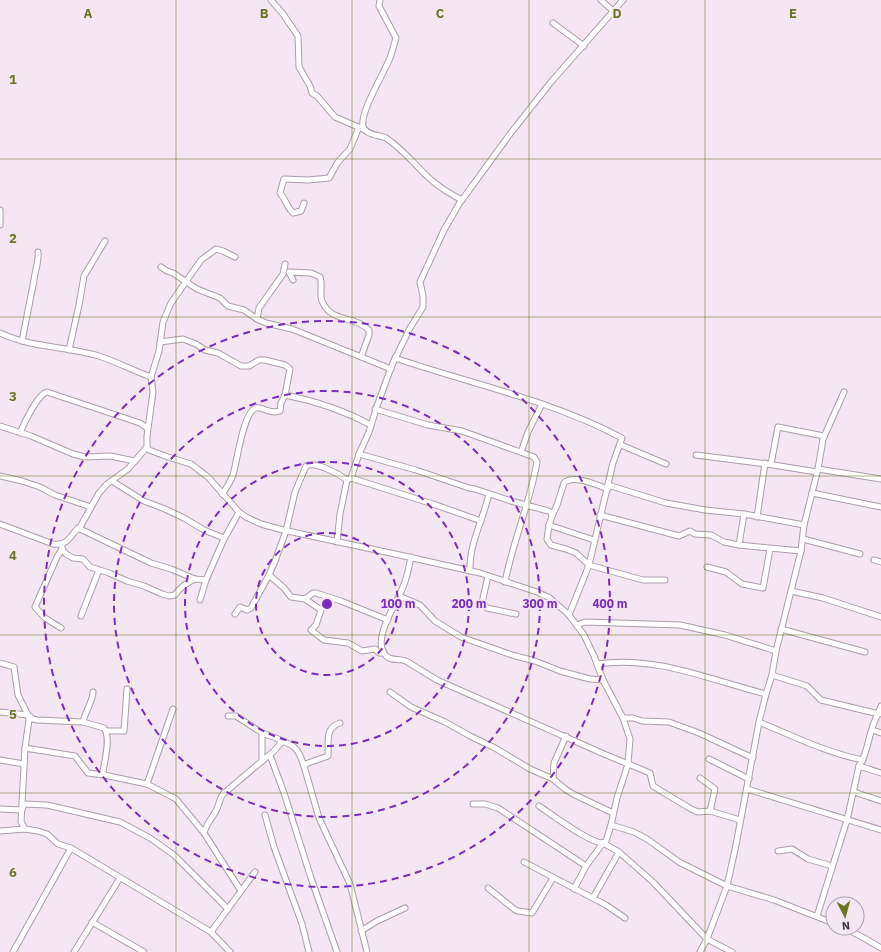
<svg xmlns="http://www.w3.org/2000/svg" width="881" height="952" font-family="'IBM Plex Sans',sans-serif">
<rect width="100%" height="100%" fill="#f4e7f3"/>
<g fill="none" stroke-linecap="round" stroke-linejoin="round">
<g stroke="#aa9ea9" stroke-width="7">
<g id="minor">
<polyline points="271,0 283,14 298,36 299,67 310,86 312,93 317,96 335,117 365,130"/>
<path d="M380,0L379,6L396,38C394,45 392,52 390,58C384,73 360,112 363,126C364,135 380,135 386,138C403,149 415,165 429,178C439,187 450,194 462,200"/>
<polyline points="601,0 613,11"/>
<polyline points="553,23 584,46"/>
<path d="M304,203L301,211L293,213C287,207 286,200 280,193L284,179L308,180L329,178L338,162L350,149L359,127"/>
<polyline points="0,210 0,225"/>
<polyline points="235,257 223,251 216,249 201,260 171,303 163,322 159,351 151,377 153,392 147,436 147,447 149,450 168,457 191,464 208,477 239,512 246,517 261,524 283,530 395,554 480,573 537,592 550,598 569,615 584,635 594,656 603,680 623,718 630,739 628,764 617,798 611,825 606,841 603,843 619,852 653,882 707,939 732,952"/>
<polyline points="161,267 167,271 173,273 197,289 220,298 228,306 244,310 257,319 266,323 292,329 391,369"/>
<path d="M293,280L289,272L311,273L320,277C323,284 319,293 322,301C331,323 354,315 369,330V335L361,357"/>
<polyline points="257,319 259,308 283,274 285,264"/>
<path d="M0,333C31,348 67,346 99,356C117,362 134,371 151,377"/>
<path d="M22,341C26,321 30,300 34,280C35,270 39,262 38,252"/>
<polyline points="160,342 183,339 196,344 205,350 218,353 241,366 249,366 259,360 265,360 285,365 290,369 285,395"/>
<polyline points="69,350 79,305 84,276 105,241"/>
<path d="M395,358C471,384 551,400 622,438L613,463L589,565L569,615"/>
<path d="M375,409L428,425L462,431L534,457L537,462C530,503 513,541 505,582"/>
<polyline points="0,426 31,436 73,454 85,457 110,456 135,461"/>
<path d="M20,433C24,423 38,394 47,392L140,423L147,428"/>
<polyline points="621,445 666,464"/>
<polyline points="521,452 528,432 542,404"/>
<polyline points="359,454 416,470 469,488 475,489 511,501 548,511 551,512 552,516 549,525 594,540"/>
<polyline points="696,455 767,464 817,472"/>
<polyline points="771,464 778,427 824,436"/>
<polyline points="818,469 823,439 844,392"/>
<polyline points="0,476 22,481 40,487 55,495 91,507"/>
<polyline points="351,478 436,505 481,521"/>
<path d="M347,480C339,474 316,461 306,466L295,492L286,531L275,561L269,575L284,588L291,597L305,599L313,593H316L341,601L388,620"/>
<polyline points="112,481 144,501 165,509 184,518 204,530 224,538"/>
<polyline points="608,485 666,503 705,510 744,514"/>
<polyline points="812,493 881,507"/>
<path d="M222,494C227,488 230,482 233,475C237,462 243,412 256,408C263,406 268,415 280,411L281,403L285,395C316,401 343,410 371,425"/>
<polyline points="600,515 679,536 690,531 695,534 711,535 724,542 739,545 801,551"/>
<path d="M552,516L557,505L564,483C573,474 597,485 608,489"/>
<polyline points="757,517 765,463"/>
<path d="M0,524L53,544C67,546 69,538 78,528L151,563L171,569L195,579L206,580"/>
<polyline points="549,525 547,539 551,545 566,549 576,553 589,565 643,580 665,580"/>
<polyline points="79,529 99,493 107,484 128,469 147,447"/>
<polyline points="803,539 860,554"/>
<polyline points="337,542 340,514 347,480 351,478 359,454 369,432 377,406 392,365 410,328 423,307 423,296 420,282 444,230 459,204 510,134 551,82 623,0"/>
<path d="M62,545V549L66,554L73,558L83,559L90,567L109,573L127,581L144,586L162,594L169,596L175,595C180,587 186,583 195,579"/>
<polyline points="739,545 744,514 804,525"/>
<path d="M411,557C409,567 407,578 403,587C397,603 373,637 384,653C389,662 398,658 406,661L437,680L604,754L650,773L653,786L691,809L698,812L710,811L740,820"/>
<polyline points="874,560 881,562"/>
<polyline points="707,567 726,572 742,584 763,588 770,549"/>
<path d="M470,571C469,544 483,520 489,494"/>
<polyline points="488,576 482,603 487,608 516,614"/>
<polyline points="791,591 823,598 881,617"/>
<polyline points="399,596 420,605 435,621 461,637 512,655 535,661 560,671 590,679 603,680"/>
<polyline points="305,599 321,610 316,625 311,630 324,640 348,643 362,651 375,649 379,653 383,653"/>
<polyline points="200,600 206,580 223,541 239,512"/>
<polyline points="235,614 240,607 247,610 251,608 269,575"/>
<polyline points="81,616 99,570"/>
<polyline points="577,625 585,622 680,625 725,635 776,651"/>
<polyline points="61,628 45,618 35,607 57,557 62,549"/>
<polyline points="781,629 865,652"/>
<polyline points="0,663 14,667 18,695 28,715 29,720 25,748 21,822 25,829"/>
<path d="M597,664C655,655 710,680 766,694"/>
<polyline points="772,675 807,686 821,700 879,714"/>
<path d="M93,692C93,701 85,712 83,722L104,728C111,737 105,760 103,771L104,775L147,784L176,799L204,833L241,891"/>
<polyline points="390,692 411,707 445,722 472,737 495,748 530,769 553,779 565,789 573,794 613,813"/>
<polyline points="0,712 28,715 33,719 37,720 83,722"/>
<polyline points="623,718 633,718 642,721 669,722 699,733 753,758"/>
<path d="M759,722C793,736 827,753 863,760"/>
<path d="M340,723C324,728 329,743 328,756L308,763L304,766L319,818L350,884L367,952"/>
<polyline points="872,730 881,733"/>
<polyline points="106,731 124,731 127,689"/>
<path d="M262,733C269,735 292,744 296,749C300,753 302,761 304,766"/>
<polyline points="25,748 75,756 88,773 104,775"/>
<polyline points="270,755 284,793 311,878 337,952"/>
<polyline points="709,759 749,779"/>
<polyline points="0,760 24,764"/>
<polyline points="262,761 273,752 282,742"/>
<polyline points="859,766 881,773"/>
<polyline points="700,778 715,789 710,811"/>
<polyline points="553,779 554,763 566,736"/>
<polyline points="147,784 173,709"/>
<polyline points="747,789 881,830"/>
<polyline points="854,792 881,801"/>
<polyline points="473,804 485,804 498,808 586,866 603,843"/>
<path d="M539,806C551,814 591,844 603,843"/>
<polyline points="0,809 22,810 24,804 47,805 120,822 150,838 174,855 228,909"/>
<polyline points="265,815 274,847 302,924 309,952"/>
<polyline points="611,825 634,832 647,839 679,862 727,886 774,900 833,923"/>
<polyline points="0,831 25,829 38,831 47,834 58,844 71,848 211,932 230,952"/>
<path d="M204,833C206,823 215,816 218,806C220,801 220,798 223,794L262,761V733L236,716H228"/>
<polyline points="778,851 792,849 808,859 832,866"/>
<polyline points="524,862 606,905 625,918"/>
<polyline points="488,888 514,909 518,911 532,913 553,878"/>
<polyline points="574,889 586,866"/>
<polyline points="593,898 619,852"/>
<path d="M817,916L847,820L859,766C868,753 868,737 874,723C876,717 879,712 881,706"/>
<polyline points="92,922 144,952"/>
<polyline points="845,928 864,938 881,948"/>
<polyline points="361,931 377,921 405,908"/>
<polyline points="211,932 255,872"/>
<polyline points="13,952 71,848"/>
<polyline points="74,952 120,878"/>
<polyline points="700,952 707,939 727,886 736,845 759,722 766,694 772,675 776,651 801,551 804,525 818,469 881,479"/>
</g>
</g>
<use href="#minor" stroke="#fff" stroke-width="5"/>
</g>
<path fill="none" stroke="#697724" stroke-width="1" stroke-opacity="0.55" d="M176,0V952M352,0V952M529,0V952M705,0V952M0,159H881M0,317H881M0,476H881M0,635H881M0,793H881"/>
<g fill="none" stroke="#7b2cbf" stroke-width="2" stroke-dasharray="7 5">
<circle cx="327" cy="604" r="71"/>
<circle cx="327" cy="604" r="142"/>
<circle cx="327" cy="604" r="213"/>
<circle cx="327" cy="604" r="283"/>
</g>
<g font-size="13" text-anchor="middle" font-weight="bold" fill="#697724" stroke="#f4e7f3" stroke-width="3.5" stroke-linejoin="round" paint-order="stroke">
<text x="88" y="18">A</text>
<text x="264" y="18">B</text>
<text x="440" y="18">C</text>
<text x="617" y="18">D</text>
<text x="793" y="18">E</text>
<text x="13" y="84">1</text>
<text x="13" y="243">2</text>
<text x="13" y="401">3</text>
<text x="13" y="560">4</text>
<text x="13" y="719">5</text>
<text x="13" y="877">6</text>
</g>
<circle cx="327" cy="604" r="6" fill="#7b2cbf" stroke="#f4e7f3" stroke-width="2"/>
<g font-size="12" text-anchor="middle" font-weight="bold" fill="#7b2cbf" stroke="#f4e7f3" stroke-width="3.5" stroke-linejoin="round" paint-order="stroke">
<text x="398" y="608">100 m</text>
<text x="469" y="608">200 m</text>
<text x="540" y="608">300 m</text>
<text x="610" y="608">400 m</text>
</g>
<g transform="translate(845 916) rotate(174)"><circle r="19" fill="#f4e7f3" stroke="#aaa0a9"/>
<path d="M0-3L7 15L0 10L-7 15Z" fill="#697724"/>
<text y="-6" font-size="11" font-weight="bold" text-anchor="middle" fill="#3b363b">N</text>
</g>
</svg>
